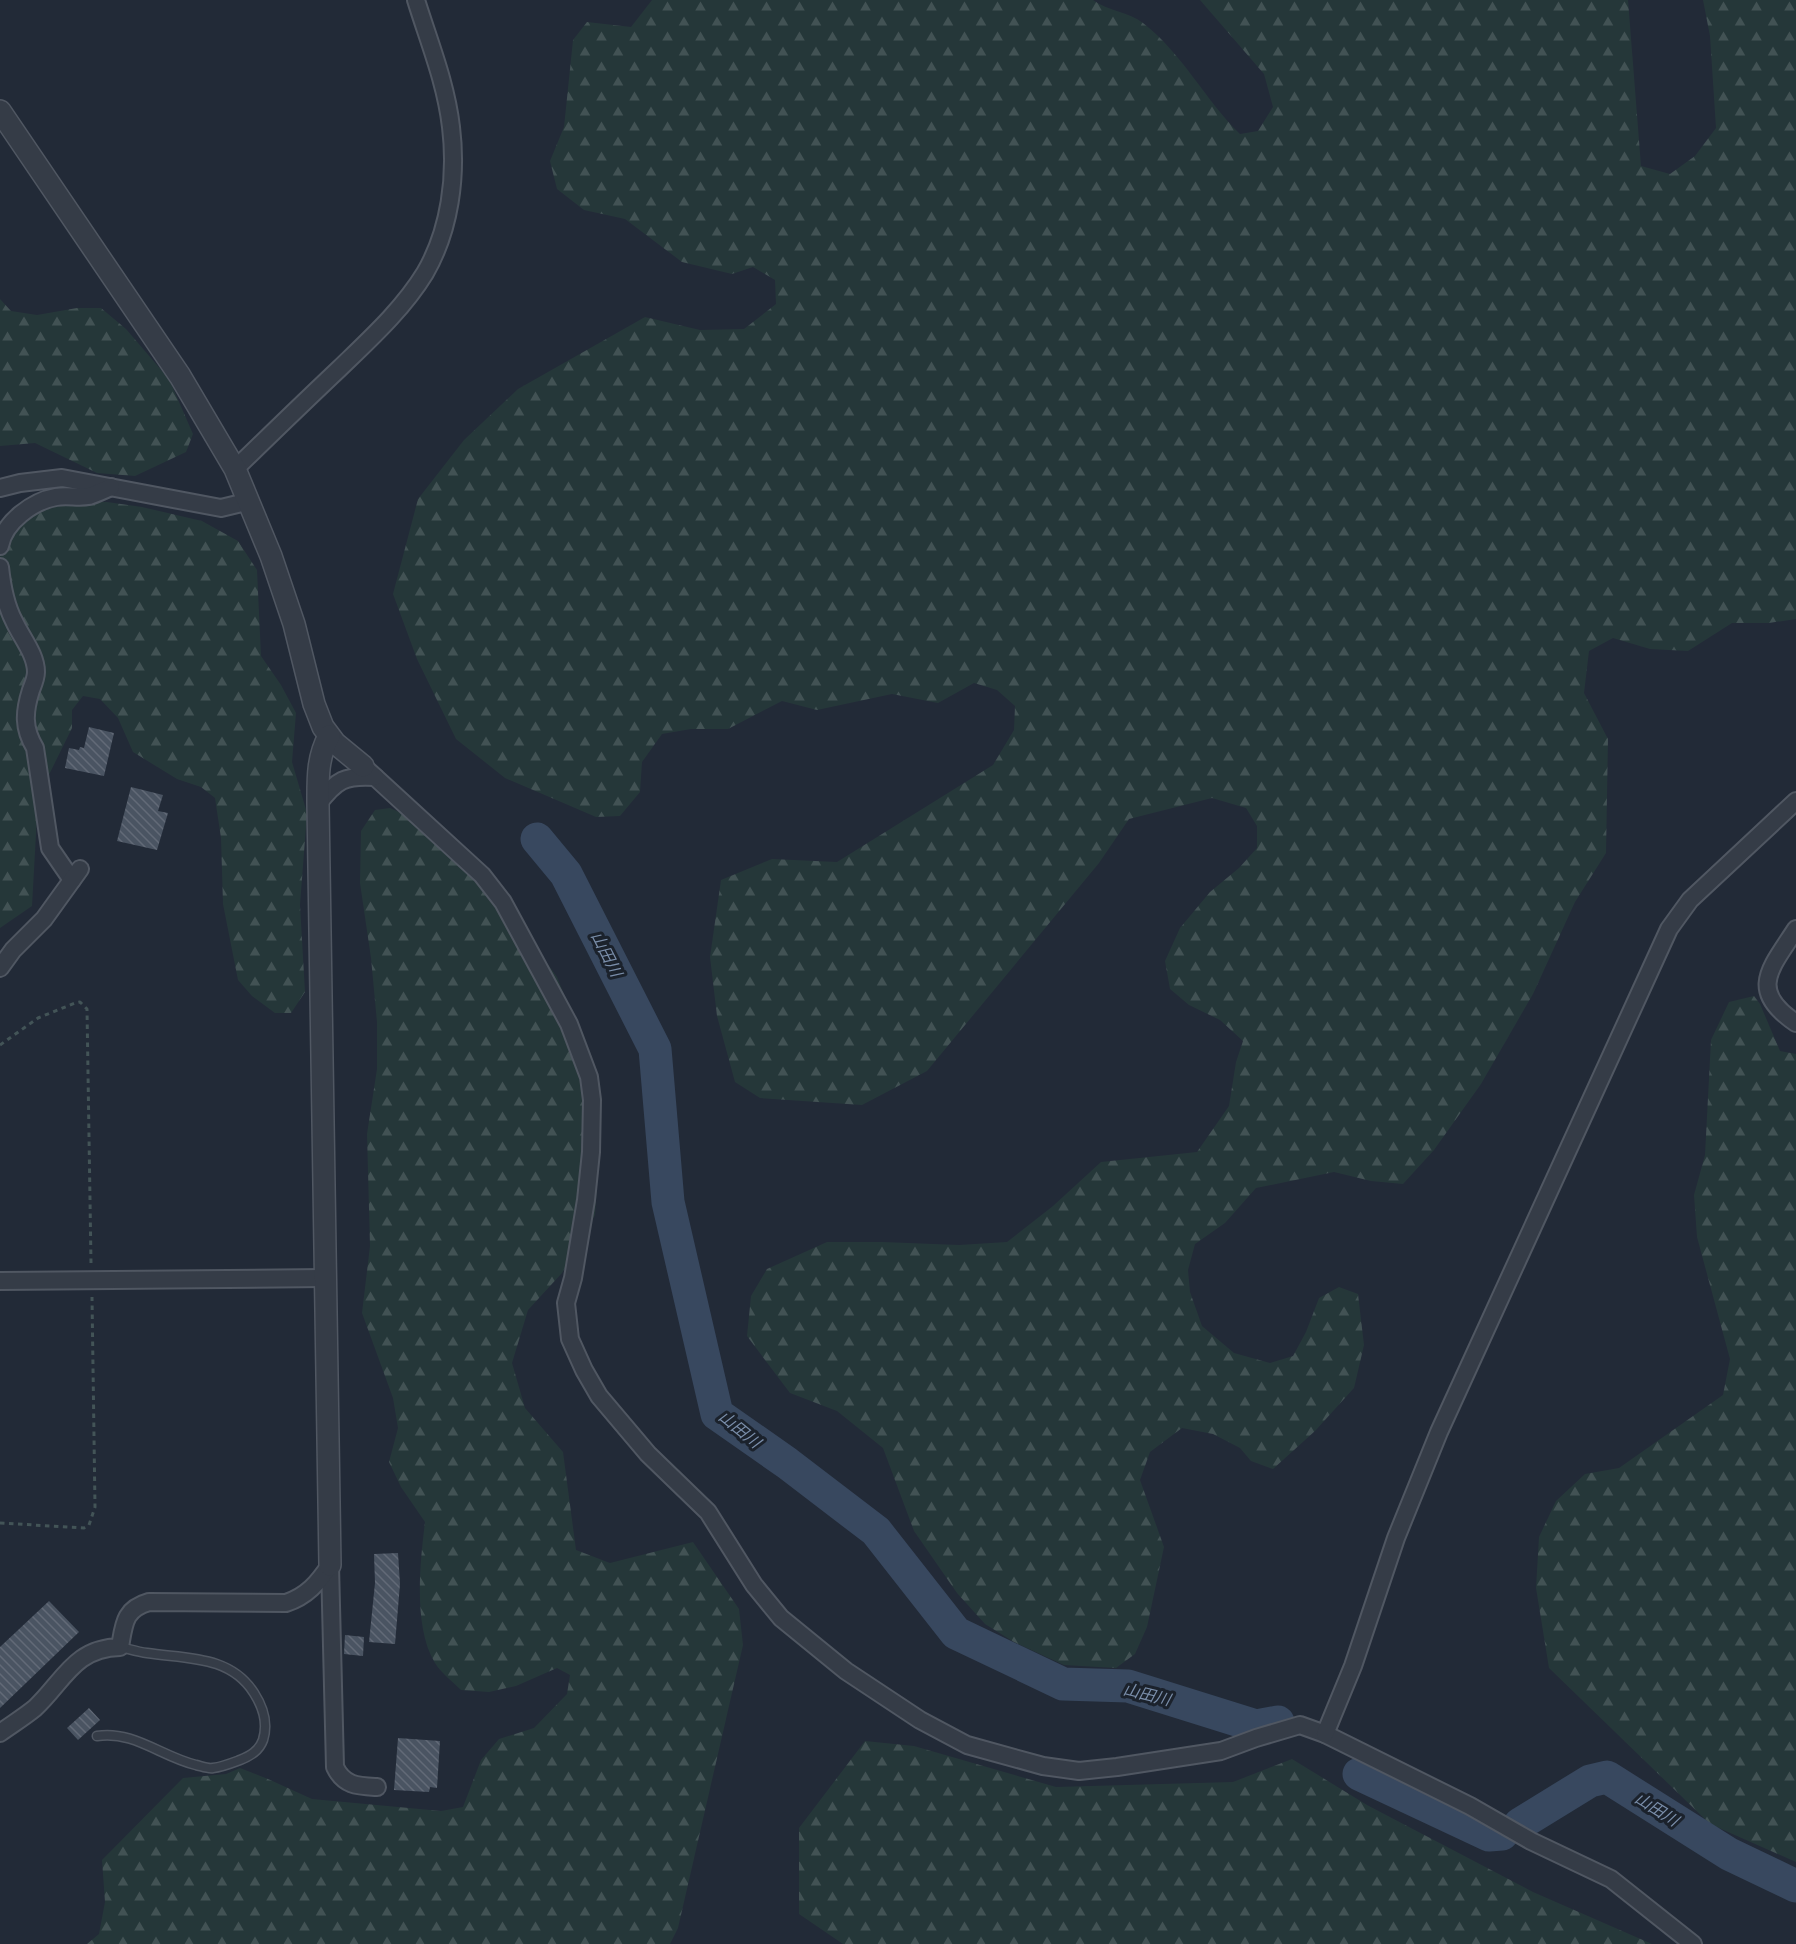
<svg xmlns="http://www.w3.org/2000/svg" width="1796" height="1944" font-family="'Fira Sans','Noto Sans JP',sans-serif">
<defs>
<pattern id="forest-firs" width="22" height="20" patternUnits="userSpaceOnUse" patternTransform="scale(1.5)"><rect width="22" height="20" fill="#253739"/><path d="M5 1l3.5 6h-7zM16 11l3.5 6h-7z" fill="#425254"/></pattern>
<pattern id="building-back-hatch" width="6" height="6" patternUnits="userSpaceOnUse" patternTransform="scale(1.5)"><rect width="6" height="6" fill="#4a5462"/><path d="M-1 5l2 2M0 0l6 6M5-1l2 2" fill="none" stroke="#626a77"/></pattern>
</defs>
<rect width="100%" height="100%" fill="#222a37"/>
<g fill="url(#forest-firs)">
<path d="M652,0H1093C1108,11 1129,12 1143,23C1183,54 1205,100 1240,134L1258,131L1273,107L1264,74L1200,0H1628L1641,166L1670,174L1695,156L1716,128L1710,36L1703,0H1796V619L1769,623H1732L1688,651L1650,649L1613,638L1589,651L1584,693L1608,739L1606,853L1575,902L1533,994L1481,1084L1434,1150L1403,1184L1371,1181L1334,1172L1256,1188L1225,1223L1195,1244L1188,1270L1190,1292L1202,1326L1234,1353L1270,1363L1293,1356L1306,1332L1319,1298L1339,1287L1358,1294L1364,1345L1354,1388L1315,1431L1273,1469L1251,1461L1240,1448L1213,1434L1182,1428L1150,1452L1140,1480L1164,1547L1147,1627L1135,1654L1116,1668L1064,1665L1014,1642L985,1624L957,1593L914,1531L883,1448L837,1411L790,1393L747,1336L751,1296L767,1269L827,1242H882L959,1245L1007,1242L1053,1206L1101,1162L1197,1152L1229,1106L1236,1062L1243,1041L1220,1020L1189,1005L1170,989L1165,961L1180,928L1210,892L1239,868L1257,848V826L1246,808L1212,798L1129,819L1099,863L927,1071L862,1105L760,1098L735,1082L717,1016L710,957L721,880L772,859L837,862L993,765L1014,730L1015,706L997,690L974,683L938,703L892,694L817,710L782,701L728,729H691L662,734L642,762L640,792L620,816L596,817L505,778L456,739L417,659L393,594L418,499L464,440L518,389L645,317L700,330L744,329L776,304L775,280L753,267L732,274L682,262L625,219L584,210L557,189L550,161L564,127L573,40L587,22L631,27Z"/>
<polygon points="0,299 11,311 37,315 77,308 101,308 126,329 169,379 193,434 186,452 135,476 97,473 35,443 0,446"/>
<polygon points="72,502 107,502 142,507 202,521 238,541 257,570 261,656 281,685 296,713 292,762 307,813 300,905 305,992 291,1013 275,1013 252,996 238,980 223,904 221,838 215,798 201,787 177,779 133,752 118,718 100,699 83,696 72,710 72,728 38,797 32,906 0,928 0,529 39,511"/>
<path d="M390,808L410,817L440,842L519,924L557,977L579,1032L594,1094L600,1139L595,1215L562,1273L528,1310L512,1363L525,1408L563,1452L576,1550L610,1563L693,1542L739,1609L743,1645L678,1928L670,1944H87L99,1934L105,1902L102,1860L183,1778L226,1774L240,1768L268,1779L312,1799L441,1811L463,1807L481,1760L499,1739L534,1728L567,1694L570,1675L557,1668L516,1686L489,1692L461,1690C453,1682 441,1673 435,1663C413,1627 420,1563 425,1522L401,1487L389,1462L398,1428L393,1398L362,1313L370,1246L367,1134L377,1069V1022L371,958L360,883L361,831L375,810Z"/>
<polygon points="1754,996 1760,1004 1780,1051 1796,1054 1796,1862 1710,1824 1549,1668 1536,1588 1539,1537 1556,1501 1585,1474 1619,1468 1723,1395 1730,1359 1697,1237 1694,1195 1705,1155 1711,1040 1729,1002"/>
<polygon points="865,1741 914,1746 1056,1787 1233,1782 1292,1759 1367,1805 1533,1892 1652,1944 843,1944 799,1914 799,1828"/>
</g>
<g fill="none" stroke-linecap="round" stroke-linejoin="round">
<g stroke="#38485f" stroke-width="33">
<polyline points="537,839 566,874 655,1049 668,1202 717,1414 787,1463 876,1531 956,1633 1063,1684 1128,1686 1256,1726 1278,1722"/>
<polyline points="1359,1774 1489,1835 1502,1834"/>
<polyline points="1520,1824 1590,1781 1607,1777 1729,1854 1796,1886"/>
</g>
</g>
<g fill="url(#building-back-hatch)">
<polygon points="89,727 114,733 104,776 65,768 69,748 79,750 80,747 84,748"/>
<polygon points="131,787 163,795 158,811 168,813 157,850 117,841"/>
<polygon points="398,1553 400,1584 395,1644 369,1642 375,1583 374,1554"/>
<polygon points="49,1601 79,1632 0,1708 0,1647"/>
<polygon points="345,1635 364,1637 363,1656 344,1654"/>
<polygon points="89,1708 100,1720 78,1740 67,1728"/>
<polygon points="398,1738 440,1741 437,1788 430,1787 429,1792 394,1790"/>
</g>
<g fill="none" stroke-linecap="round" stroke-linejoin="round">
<g stroke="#505762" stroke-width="11">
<path id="service" d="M97,1736C133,1730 162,1757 196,1765C201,1766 208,1769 213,1768C222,1767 232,1763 240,1760C250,1756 259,1751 263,1740C268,1724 263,1707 254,1693C230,1655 186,1659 147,1653C138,1652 129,1649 120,1647"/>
</g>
<g stroke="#505762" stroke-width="20">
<g id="minor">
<path d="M235,469C270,435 305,401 340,368C370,339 403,309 425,273C450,230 457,176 451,127C446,83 429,42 416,0"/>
<polyline points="0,488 20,483 62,478 221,508 250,501"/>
<path d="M0,546C4,522 33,501 56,497C67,495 79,498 89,496C96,494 104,490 111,487"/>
<path d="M0,567C2,586 5,604 14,621C21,637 36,654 36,672C36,678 33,685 31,690C24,712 23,728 35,748L50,848L72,880"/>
<polyline points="363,766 482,875 503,902 569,1024 589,1077 592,1100 591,1152 586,1200 573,1278 566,1303 570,1339 584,1370 599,1396 648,1454 708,1512 754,1585 781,1618 846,1671 920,1720 967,1745 1043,1766 1079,1771 1117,1767 1221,1751 1256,1738 1300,1725 1325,1734 1470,1806 1531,1841 1611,1879 1693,1944"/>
<path d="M318,804C336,780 345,775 375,777"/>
<path d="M1796,929C1771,968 1747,990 1796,1023"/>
<polyline points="0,968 13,950 44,919 80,869"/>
<polyline points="0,1281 324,1278"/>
<path d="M330,1565L335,1767C344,1786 358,1786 377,1787"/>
<path d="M0,1733C11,1725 24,1717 35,1708C64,1681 74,1648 120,1647C124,1624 124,1609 149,1602L286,1603C307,1596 318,1583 330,1565"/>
<polyline points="1325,1734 1353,1666 1396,1538 1439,1432 1669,929 1690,900 1796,801"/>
</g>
</g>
<g stroke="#505762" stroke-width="24">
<g id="tertiary">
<polyline points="0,111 180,376 235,469 271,556 294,624 314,704 323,727 335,743 363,766"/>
<path d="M329,736C317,758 318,779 318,804L330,1565"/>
</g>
</g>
<g stroke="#435457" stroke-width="3" stroke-dasharray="4.5 4.5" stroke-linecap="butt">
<polyline points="0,1045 38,1018 75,1003 80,1002 87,1009 91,1263"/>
<polyline points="0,1523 84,1528 89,1525 95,1507 92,1297"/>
</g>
<use href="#service" stroke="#353c47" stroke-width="8"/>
<use href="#minor" stroke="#353c47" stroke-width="16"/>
<use href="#tertiary" stroke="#353c47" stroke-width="21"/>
</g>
<g text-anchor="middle" stroke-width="6" stroke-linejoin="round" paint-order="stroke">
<g font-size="16" font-style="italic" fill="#7a8eaa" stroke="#1b222c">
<text transform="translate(607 954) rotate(63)" y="6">山田川</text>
<text transform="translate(740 1429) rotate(39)" y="6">山田川</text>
<text transform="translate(1147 1694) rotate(14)" y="6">山田川</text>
<text transform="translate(1657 1809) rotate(32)" y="6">山田川</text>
</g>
</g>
</svg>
